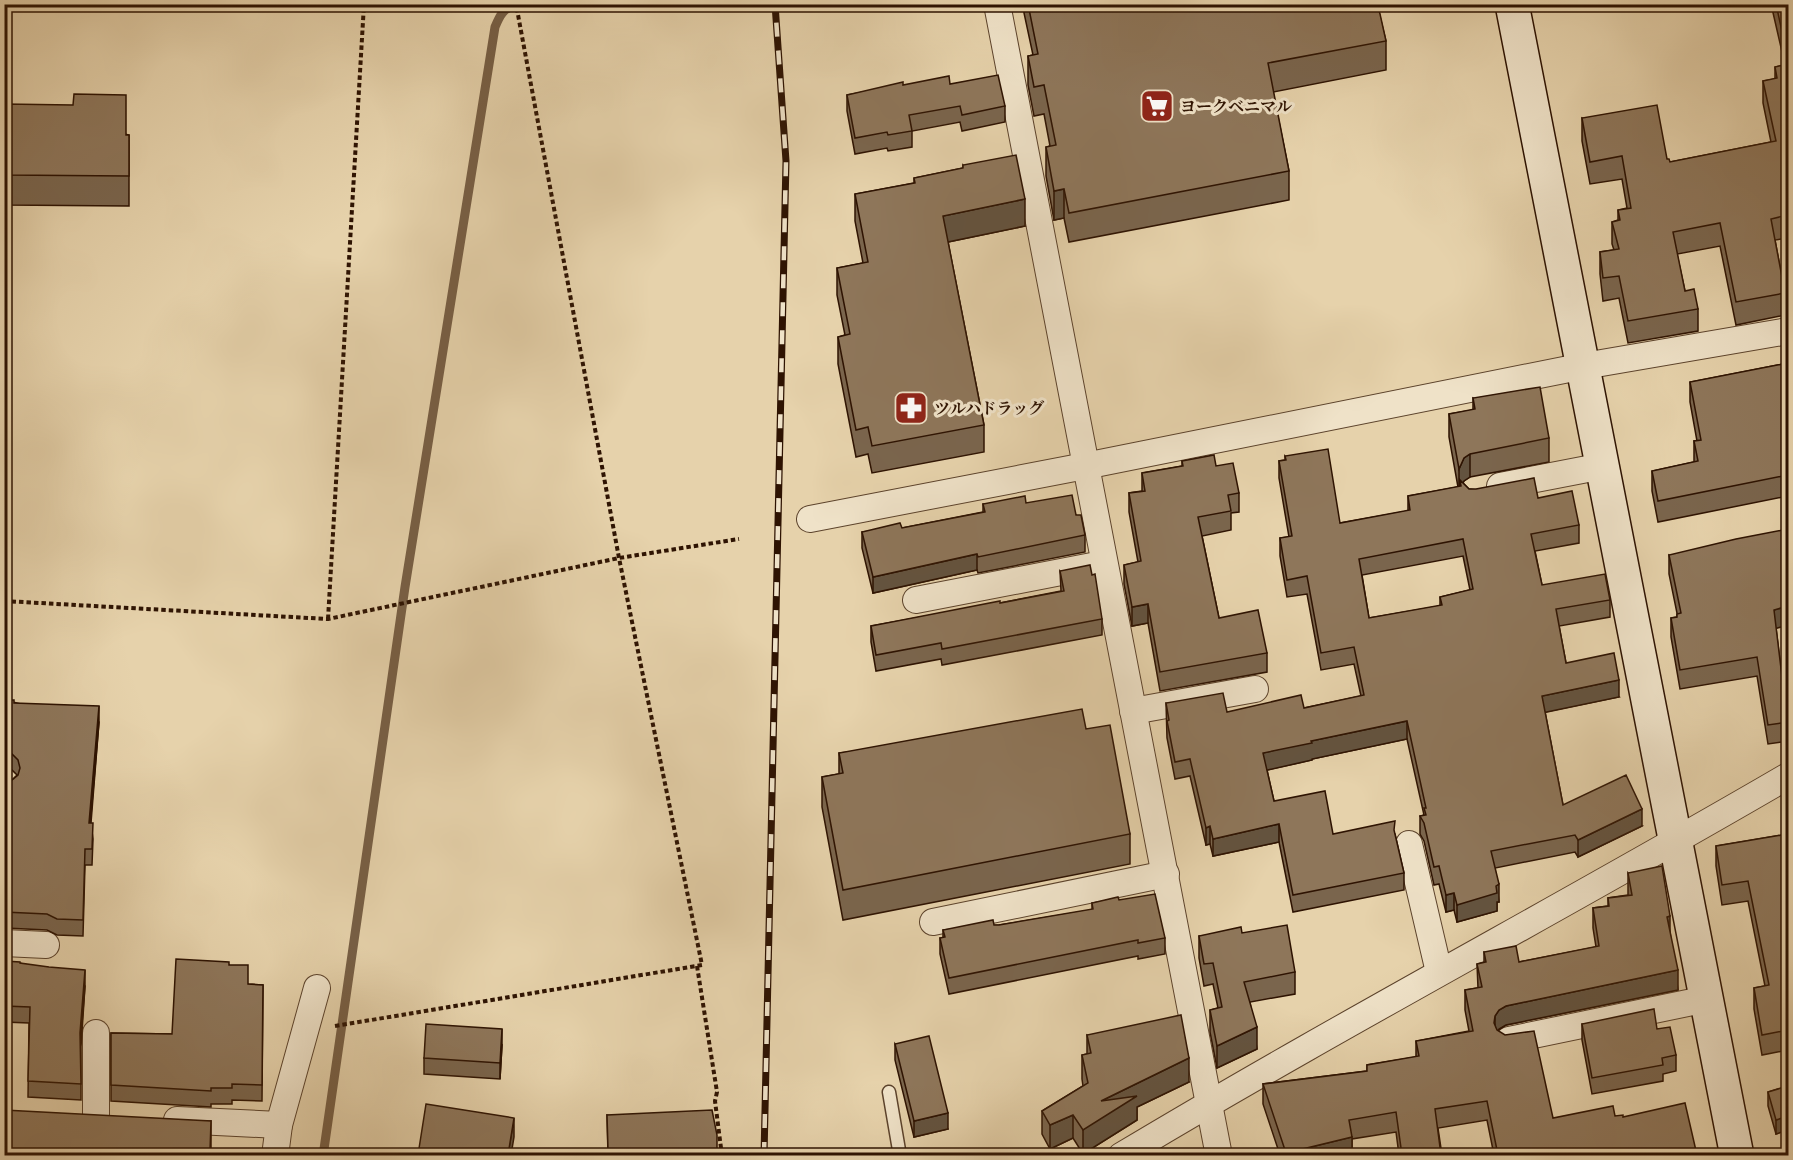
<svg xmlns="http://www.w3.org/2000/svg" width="1793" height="1160" font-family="'Libre Caslon Text','Noto Serif JP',serif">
<rect width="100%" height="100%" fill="#e6d2ab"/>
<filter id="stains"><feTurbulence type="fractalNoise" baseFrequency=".00333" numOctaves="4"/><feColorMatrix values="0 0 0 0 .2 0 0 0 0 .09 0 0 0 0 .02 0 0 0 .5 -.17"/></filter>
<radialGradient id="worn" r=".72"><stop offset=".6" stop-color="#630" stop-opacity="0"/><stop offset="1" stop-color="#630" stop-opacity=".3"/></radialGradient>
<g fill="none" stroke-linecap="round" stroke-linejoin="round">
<path stroke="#775f45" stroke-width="9" d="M323,1156L405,587L495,27C500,15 503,9 516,4"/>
<g stroke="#5c432c" stroke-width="15">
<polyline id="lane" points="889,1092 900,1156"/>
</g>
<g stroke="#5c432c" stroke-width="28">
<g id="street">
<polyline points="997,4 1219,1156"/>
<polyline points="1500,486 1603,466"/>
<polyline points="810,519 1085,466 1584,366 1788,331"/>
<polyline points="916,600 1092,566"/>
<polyline points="1133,711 1255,689"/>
<polyline points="1409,844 1439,972"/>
<polyline points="933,922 1166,874"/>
<polyline points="4,943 46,945"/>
<polyline points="1509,1040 1707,999"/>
<polyline points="96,1116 96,1033"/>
<polyline points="177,1120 279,1125"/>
<polyline points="275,1156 279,1125 317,988"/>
<path d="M1121,1156C1341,1024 1567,905 1788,776"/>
</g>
</g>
<g stroke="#2e1302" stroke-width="36">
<polyline id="secondary" points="1512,4 1737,1156"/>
</g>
<g stroke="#2e1302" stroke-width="4" stroke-dasharray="4.5 3" stroke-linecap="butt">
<polyline points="4,601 328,619 619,558 739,539"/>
<polyline points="328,619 364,4"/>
<polyline points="697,966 717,1092 715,1101 722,1156"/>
<polyline points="335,1026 702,965 619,558 516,4"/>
</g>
<use href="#lane" stroke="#efe2c8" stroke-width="12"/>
<use href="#street" stroke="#efe2c8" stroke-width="26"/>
<use href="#secondary" stroke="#efe2c8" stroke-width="33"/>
<g stroke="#2e1302" stroke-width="7">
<polyline id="rail" points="764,1156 786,161 775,4"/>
</g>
<use href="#rail" stroke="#efe2c8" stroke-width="4.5" stroke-dasharray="14" stroke-linecap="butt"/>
</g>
<g fill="#7a654d" stroke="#2e1302" stroke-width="1.5" fill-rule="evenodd">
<polygon points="1024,4 1377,4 1386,41 1386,70 1273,92 1289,171 1289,200 1069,242 1064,218 1054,220 1046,176 1046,147 1050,146 1044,114 1034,116 1028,85 1028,56 1033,55 1024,13"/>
<polygon points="1771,4 1788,4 1788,238 1775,240 1785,293 1785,315 1736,325 1720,246 1677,254 1685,291 1698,309 1698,331 1628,343 1619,298 1603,301 1600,274 1600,252 1614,250 1612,244 1612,222 1618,220 1618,210 1627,208 1622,179 1590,184 1582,141 1582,118 1667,159 1670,162 1771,142 1763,103 1763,81 1775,79 1775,67 1785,65"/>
<polygon points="950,84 1005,106 1005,122 962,131 960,122 912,131 912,147 888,151 887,148 855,154 847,111 847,95 903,85"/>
<polygon points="4,104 129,135 129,206 4,205"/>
<polygon points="963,165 1025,226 948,242 984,425 984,452 872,473 868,454 856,457 838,364 838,337 845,335 837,295 837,268 863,263 855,221 855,194 914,183 914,178 963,168"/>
<polygon points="1788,363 1788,496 1658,522 1652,491 1652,471 1694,462 1694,441 1697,441 1690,402 1690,382"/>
<path d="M1473,398L1549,438V462L1470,477L1464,481L1463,483L1469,489L1538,498L1579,525V543L1535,551L1542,585L1610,600V617L1559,626L1566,663L1619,697L1545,712L1563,805L1642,826L1578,857L1575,852L1495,868L1499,902H1497V911L1457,922L1454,910L1446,912L1439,884L1434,885L1424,841L1420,834V816L1424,815L1407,739L1312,759V760L1267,770L1274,801L1333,834H1395L1404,873V890L1293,912L1279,842L1213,856L1210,844L1206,845L1190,776L1175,779L1167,738L1166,703L1227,712L1304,708L1361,696L1354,664L1321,670L1307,594L1287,597L1280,556V538L1289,537L1279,478V461L1285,460V456L1340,523L1408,511V496L1458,487L1449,437V414L1473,410ZM1463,556L1470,590L1440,597V606L1369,618L1362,575Z"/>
<polygon points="1182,461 1216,466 1239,493 1239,512 1231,513 1231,530 1202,536 1219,618 1267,653 1267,672 1160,691 1148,623 1132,626 1124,584 1124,565 1138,562 1129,512 1129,493 1142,491 1142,473 1182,466"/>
<polygon points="1026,503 1076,515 1085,535 1085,552 978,573 977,570 873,593 862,548 862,532 902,528 983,512 983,504"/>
<polygon points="1669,555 1788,625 1776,628 1782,677 1788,674 1788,741 1768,744 1757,676 1680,689 1671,637 1671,618 1677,617 1677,613 1669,574"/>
<polygon points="1060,571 1102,619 1102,635 942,665 941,659 876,671 871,642 871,626 1000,603 1061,591"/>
<polygon points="4,700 99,722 91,823 93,839 92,865 85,865 83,936 57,935 47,930 5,928 4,782 12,780 17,775 12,770 4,768"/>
<polygon points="1086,729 1130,834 1130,864 843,920 822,807 822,777 839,774 839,753"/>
<polygon points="1788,834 1788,1050 1762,1055 1754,1009 1754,988 1765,986 1748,901 1722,905 1716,866 1716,846"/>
<polygon points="1628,873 1670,932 1678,990 1506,1025 1498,1030 1553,1118 1623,1117 1697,1155 1494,1155 1487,1120 1438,1128 1442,1155 1399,1155 1396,1132 1352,1139 1352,1155 1280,1155 1263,1104 1263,1084 1367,1071 1367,1065 1416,1057 1416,1041 1469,1031 1465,1010 1465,990 1478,988 1477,964 1484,962 1484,952 1519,962 1596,947 1593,928 1593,908 1608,906 1608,898 1628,895"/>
<polygon points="1119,900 1165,938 1165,954 1138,959 1138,956 949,994 940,954 940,938 943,938 943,930 999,925 1092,910 1092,903"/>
<polygon points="1242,933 1295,972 1295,994 1250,1002 1257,1049 1217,1068 1210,1032 1210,1010 1218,1008 1213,984 1204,986 1199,958 1199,936"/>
<polygon points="4,961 20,963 85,986 81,1047 81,1100 28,1097 29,1023 4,1022"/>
<polygon points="229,965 248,984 263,985 262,1101 232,1100 232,1104 211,1104 211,1107 111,1101 111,1033 172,1034"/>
<polygon points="1582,1024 1657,1029 1676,1055 1676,1071 1663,1074 1663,1081 1592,1094 1582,1040"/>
<polygon points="1087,1035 1189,1082 1137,1107 1137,1120 1083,1154 1073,1138 1050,1149 1042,1134 1042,1111 1083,1086 1082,1079 1082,1055 1087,1054"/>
<polygon points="895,1044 948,1129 914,1137 895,1060"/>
<polygon points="502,1045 500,1079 424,1074 424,1058"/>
<polygon points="1788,1086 1788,1130 1776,1134 1768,1106 1768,1092"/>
<polygon points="607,1115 717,1155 608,1155"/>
<polygon points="211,1121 211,1155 4,1155"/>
</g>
<g fill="#63533f" stroke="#2e1302" stroke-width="1.5">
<polygon points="1064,189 1064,218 1054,220 1054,191"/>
<polygon points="1025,199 1025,226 943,243 943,216"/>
<polygon points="1470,454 1470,477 1464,481 1461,487 1460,480 1459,493 1459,469 1464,458"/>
<polygon points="977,554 977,570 873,593 873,577"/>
<polygon points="1148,604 1148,623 1132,626 1132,607"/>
<polygon points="1788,606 1788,625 1774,629 1774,610"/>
<polygon points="1619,680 1619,697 1542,713 1542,696"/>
<polygon points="99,706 99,722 89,839 89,823"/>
<polygon points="1407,721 1407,739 1312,759 1312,760 1263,771 1263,753 1311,741"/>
<polygon points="1642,809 1642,826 1578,857 1578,840"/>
<polygon points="1279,824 1279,842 1213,856 1213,839"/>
<polygon points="1210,826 1210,844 1206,845 1206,828"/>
<polygon points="1499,884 1499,902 1497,902 1497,911 1457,922 1457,905"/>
<polygon points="1454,893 1454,910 1446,912 1446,895"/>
<polygon points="1670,916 1670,936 1667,917"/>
<polygon points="85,970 85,986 80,1049 80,1033"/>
<polygon points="1678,970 1678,990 1506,1025 1499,1029 1495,1036 1495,1016 1499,1010 1506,1006"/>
<polygon points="1257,1027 1257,1049 1217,1068 1217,1046"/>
<polygon points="502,1029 502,1045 500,1079 500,1063"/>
<polygon points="1189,1058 1189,1082 1137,1107 1137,1120 1083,1154 1083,1130 1101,1101"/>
<polygon points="948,1113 948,1129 914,1137 914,1121"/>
<polygon points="1073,1115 1073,1138 1050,1149 1050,1125"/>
<polygon points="1788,1116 1788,1130 1776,1134 1776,1120"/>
<polygon points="514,1118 514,1137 511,1155 508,1155"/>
<polygon points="1352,1137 1352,1155 1286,1155 1286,1153"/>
</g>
<g fill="#8e765a" stroke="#2e1302" stroke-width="1.5" fill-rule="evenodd">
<polygon points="1028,4 1377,4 1380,14 1386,41 1268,63 1289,171 1069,213 1064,189 1054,191 1046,147 1056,145 1044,85 1034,87 1028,56 1038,54"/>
<polygon points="1776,4 1788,4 1788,59"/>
<polygon points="1788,64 1788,215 1771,219 1785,293 1736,302 1720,223 1673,232 1685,291 1694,289 1698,309 1628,321 1619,276 1603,278 1600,252 1619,249 1612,222 1620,220 1618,210 1631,208 1622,156 1590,162 1582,118 1657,105 1667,159 1669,159 1670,162 1776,141 1763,81 1777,78 1775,67"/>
<polygon points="998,75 1005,106 962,115 960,106 909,115 912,131 888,135 887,132 855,138 847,95 903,82 903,85 949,76 950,84"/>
<polygon points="74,94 126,95 126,135 129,135 129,176 4,175 4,104 73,105"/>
<polygon points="1016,155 1025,199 943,216 984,425 872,446 868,427 856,430 838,337 850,334 837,268 868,262 855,194 915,183 914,178 963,168 963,165"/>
<polygon points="1788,363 1788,475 1658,501 1652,471 1698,461 1694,441 1701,440 1690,382"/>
<polygon points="1540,387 1549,438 1470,454 1464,458 1459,469 1449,414 1475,409 1473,398"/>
<path d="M1328,449L1340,523L1410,510L1408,496L1461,486L1460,480L1469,489H1476L1534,478L1538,498L1572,491L1579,525L1531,534L1542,585L1605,574L1610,600L1556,609L1566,663L1614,653L1619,680L1542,696L1563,805L1626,775L1642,809L1578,840L1575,835L1491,851L1499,884L1496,886L1497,893L1457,905L1454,893L1446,895L1439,866L1434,867L1424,823L1420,816L1426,815L1424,808H1426L1407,721L1311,741L1312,743L1263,753L1274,801L1325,791L1333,834L1395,821L1394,830L1404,873L1293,895L1279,824L1213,839L1210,826L1206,828L1190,759L1175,762L1167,721L1169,720L1166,703L1223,693L1227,712L1301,695L1304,708L1364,695L1354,647L1321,653L1307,576L1287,580L1280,538L1292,536L1279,461L1286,460L1285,456ZM1463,539L1473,589L1440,597L1442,605L1369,618L1359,559Z"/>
<polygon points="1214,455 1216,466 1233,463 1239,493 1228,495 1231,511 1198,517 1219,618 1258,610 1267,653 1160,672 1148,604 1132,607 1124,565 1141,561 1129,493 1145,491 1142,473 1183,466 1182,461"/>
<polygon points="1072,495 1076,515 1081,515 1085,535 978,557 977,554 873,577 862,532 900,523 902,528 985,512 983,504 1025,496 1026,503"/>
<polygon points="1788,529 1788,606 1774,610 1782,677 1788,674 1788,722 1768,725 1757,657 1680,670 1671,618 1677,617 1677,614 1681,613 1669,555 1736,539"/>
<polygon points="1090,565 1092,575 1095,574 1102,619 942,649 941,643 876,655 871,626 1000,601 1000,603 1064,591 1060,571"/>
<polygon points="4,700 14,700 14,703 99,706 89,823 93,823 92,849 85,849 83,920 57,919 47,914 4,912 4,782 12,780 18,775 20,768 18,760 12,754 4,752"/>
<polygon points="1082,709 1086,729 1110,725 1130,834 843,890 822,777 843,773 839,753"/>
<polygon points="1788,834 1788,1030 1762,1035 1754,988 1769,985 1748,881 1722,885 1716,846"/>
<polygon points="1662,866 1670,916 1667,917 1678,970 1506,1006 1499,1010 1495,1016 1494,1023 1497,1030 1505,1035 1534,1031 1553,1118 1613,1106 1615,1116 1623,1115 1623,1117 1685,1103 1697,1155 1498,1155 1487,1101 1435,1109 1441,1155 1402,1155 1396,1112 1349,1120 1352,1137 1286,1153 1263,1084 1367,1071 1367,1065 1419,1056 1416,1041 1473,1031 1465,990 1482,987 1477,964 1486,962 1484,952 1516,946 1519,962 1599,946 1593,908 1609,906 1608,898 1632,895 1628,873"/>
<polygon points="1155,894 1165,938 1138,943 1138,940 949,978 940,938 945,937 943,930 993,920 994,925 999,925 1093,909 1092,903 1118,897 1119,900"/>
<polygon points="1287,925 1295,972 1244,982 1257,1027 1217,1046 1210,1010 1222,1007 1213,963 1204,964 1199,936 1241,927 1242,933"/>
<polygon points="176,959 229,962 229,965 248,965 248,984 263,985 262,1085 232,1084 232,1088 211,1088 211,1091 111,1085 111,1033 172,1034"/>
<polygon points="4,961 20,962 20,963 49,967 85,970 80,1033 81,1084 28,1081 30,1007 4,1006"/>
<polygon points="1654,1009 1657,1029 1670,1027 1676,1055 1662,1058 1663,1065 1592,1078 1582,1024"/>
<polygon points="1181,1015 1189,1058 1101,1101 1137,1096 1083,1130 1073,1115 1050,1125 1042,1111 1088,1083 1082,1055 1091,1053 1087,1035"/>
<polygon points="426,1024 502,1029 500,1063 424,1058"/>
<polygon points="929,1036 948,1113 914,1121 895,1044"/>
<polygon points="1788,1086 1788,1116 1776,1120 1768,1092"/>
<polygon points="426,1104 514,1118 508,1155 418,1155"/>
<polygon points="4,1110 211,1121 210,1151 160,1150 159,1155 4,1155"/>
<polygon points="712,1110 717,1135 717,1155 616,1155 616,1149 608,1149 607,1115"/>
</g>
<defs>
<g id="supermarket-square" transform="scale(1.725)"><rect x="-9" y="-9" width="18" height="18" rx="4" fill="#8f2418" stroke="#efe2c8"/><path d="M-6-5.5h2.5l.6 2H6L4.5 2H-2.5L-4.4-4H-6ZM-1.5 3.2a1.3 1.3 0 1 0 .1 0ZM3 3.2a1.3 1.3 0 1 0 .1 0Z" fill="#fff"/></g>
<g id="pharmacy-square" transform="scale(1.725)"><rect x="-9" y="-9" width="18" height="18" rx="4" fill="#8f2418" stroke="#efe2c8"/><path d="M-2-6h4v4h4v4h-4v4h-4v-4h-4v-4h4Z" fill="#fff"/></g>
</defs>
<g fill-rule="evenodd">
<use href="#supermarket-square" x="1157" y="106"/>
<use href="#pharmacy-square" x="911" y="408"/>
</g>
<g text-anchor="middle" stroke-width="6" stroke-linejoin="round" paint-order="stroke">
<g font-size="16" font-weight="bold" fill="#2e1302" stroke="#efe2c8" text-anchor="start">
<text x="1180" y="112">ヨークベニマル</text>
<text x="934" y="414">ツルハドラッグ</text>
</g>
</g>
<rect width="1793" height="1160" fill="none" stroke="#e6d2ab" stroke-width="24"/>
<rect x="6" y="6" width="1781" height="1148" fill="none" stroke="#2e1302" stroke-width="3"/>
<rect x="12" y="12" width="1769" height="1136" fill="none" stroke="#2e1302" stroke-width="1.5"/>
<rect width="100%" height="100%" filter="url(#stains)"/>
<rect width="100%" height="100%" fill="url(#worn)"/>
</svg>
